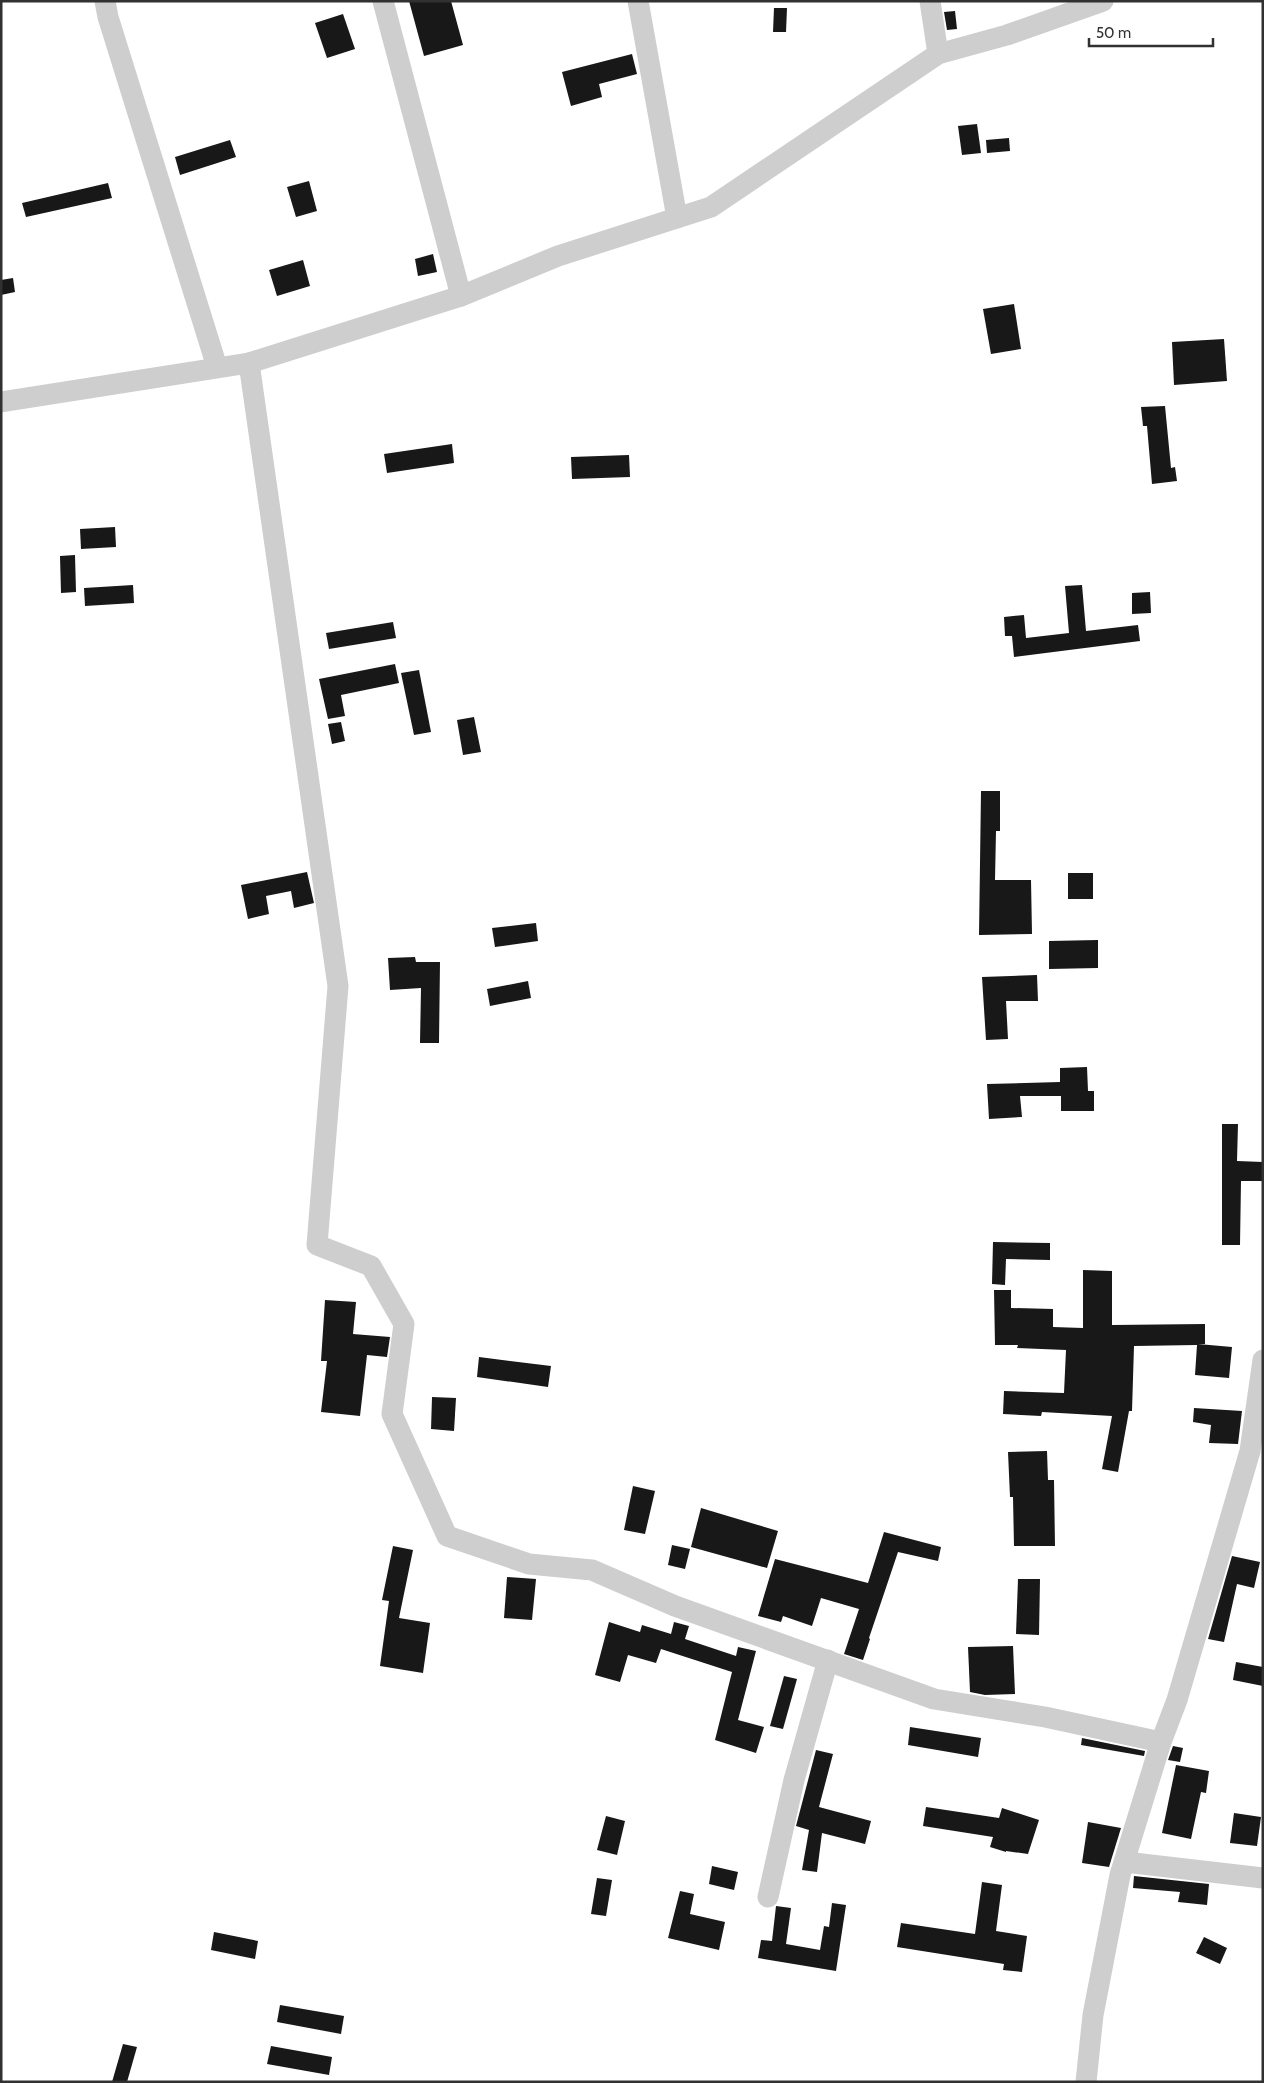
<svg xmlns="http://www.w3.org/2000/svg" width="1264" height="2083" font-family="Cabin,sans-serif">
<rect width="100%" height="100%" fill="#fff"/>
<g fill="#181818">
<polygon points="409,1 451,1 463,45 424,56"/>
<polygon points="774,8 787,8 786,32 773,32"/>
<polygon points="955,11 957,29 947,30 944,12"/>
<polygon points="343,14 355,49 327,58 315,23"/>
<polygon points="632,54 637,74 599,84 602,97 571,106 562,72"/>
<polygon points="977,124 981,153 962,155 958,126"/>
<polygon points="1009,138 1010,151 987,153 986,140"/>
<polygon points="230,140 236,157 180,175 175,157"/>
<polygon points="309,181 317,211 296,217 287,187"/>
<polygon points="108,183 112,198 26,217 22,203"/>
<polygon points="433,254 437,272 418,276 415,259"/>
<polygon points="303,260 310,286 277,296 269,270"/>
<polygon points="13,278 15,292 1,295 1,280"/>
<polygon points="1014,304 1021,349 991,354 983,309"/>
<polygon points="1224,339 1227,381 1174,385 1172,342"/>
<polygon points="1165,406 1171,468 1175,467 1177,481 1152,484 1147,426 1143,426 1141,407"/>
<polygon points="452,444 454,463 387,473 384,454"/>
<polygon points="629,455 630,477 572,479 571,457"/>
<polygon points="115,527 116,547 81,549 80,529"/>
<polygon points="75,555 76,592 61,593 60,556"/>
<polygon points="133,585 134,603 85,606 84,588"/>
<polygon points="1082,585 1086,631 1138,625 1140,641 1014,657 1012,636 1005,636 1004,617 1024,615 1026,638 1069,633 1065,586"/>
<polygon points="1150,592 1151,613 1132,614 1132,593"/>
<polygon points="393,622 396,638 329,649 326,633"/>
<polygon points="395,664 399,683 341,695 345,716 328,719 319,679"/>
<polygon points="419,670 431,732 414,735 401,673"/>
<polygon points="474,717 481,752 463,755 457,720"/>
<polygon points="341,722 345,741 332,744 328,724"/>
<polygon points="981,791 1000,791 1000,831 996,831 995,880 1031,880 1032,934 979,935"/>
<polygon points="307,872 314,903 294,908 291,891 266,896 269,914 248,919 241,885"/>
<rect x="1068" y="873" width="25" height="26"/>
<polygon points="536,923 538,941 495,947 492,928"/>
<polygon points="1098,940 1098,968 1049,969 1049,941"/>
<polygon points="415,957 416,962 440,962 439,1043 420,1043 421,988 390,990 388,958"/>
<polygon points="1037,975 1038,1001 1006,1001 1008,1039 986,1040 982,977"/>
<polygon points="528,981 531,998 490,1006 487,989"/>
<polygon points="1087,1067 1088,1091 1094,1091 1094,1111 1061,1111 1061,1096 1020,1096 1022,1117 989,1119 987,1084 1060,1082 1060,1068"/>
<polygon points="1222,1124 1238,1124 1237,1161 1263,1162 1263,1181 1241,1181 1240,1245 1222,1245"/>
<polygon points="993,1242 1050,1243 1050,1260 1006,1259 1005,1285 992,1284"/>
<polygon points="1083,1270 1112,1271 1112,1325 1205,1324 1205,1344 1198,1344 1232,1347 1229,1378 1195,1375 1197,1345 1134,1346 1132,1411 1129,1411 1118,1472 1102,1469 1112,1416 1042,1412 1041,1416 1003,1414 1004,1391 1064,1393 1066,1350 1017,1348 1018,1345 995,1345 994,1290 1011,1290 1011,1308 1053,1309 1053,1327 1083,1328"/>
<polygon points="325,1300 356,1302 353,1334 390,1337 387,1357 367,1355 360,1416 321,1412 327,1361 321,1361"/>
<polygon points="479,1357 551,1366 548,1387 477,1377"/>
<polygon points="432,1397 456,1398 454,1431 431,1429"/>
<polygon points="1194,1408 1242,1411 1238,1444 1209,1443 1211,1425 1193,1422"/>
<polygon points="1047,1451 1048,1480 1054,1480 1055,1546 1014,1546 1013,1497 1010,1497 1008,1452"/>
<polygon points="633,1486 655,1491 645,1534 624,1530"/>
<polygon points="701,1508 778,1531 767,1568 691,1547"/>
<polygon points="884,1532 941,1547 938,1561 898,1552 869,1638 870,1639 863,1660 844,1654 859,1609 821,1598 812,1626 783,1616 781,1622 758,1616 775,1559 868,1583"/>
<polygon points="672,1545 690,1549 685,1569 668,1565"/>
<polygon points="393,1546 413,1550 399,1618 430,1623 423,1673 380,1666 389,1601 382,1600"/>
<polygon points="1232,1556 1260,1562 1254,1588 1237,1584 1224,1642 1208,1639"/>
<polygon points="507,1577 536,1579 532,1620 504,1618"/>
<polygon points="1018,1579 1040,1579 1039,1635 1016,1634"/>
<polygon points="609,1622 640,1632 642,1625 671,1634 674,1622 689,1626 685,1639 736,1656 738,1647 756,1651 738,1720 764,1727 756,1753 715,1740 732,1672 661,1649 656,1663 628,1655 620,1682 595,1675"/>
<polygon points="1013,1646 1015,1694 985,1695 970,1692 968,1647"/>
<polygon points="1236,1662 1263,1667 1263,1686 1233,1680"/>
<polygon points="784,1676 797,1679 783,1729 770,1726"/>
<polygon points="910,1727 981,1738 978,1757 908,1745"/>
<polygon points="1082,1738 1145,1751 1144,1756 1081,1745"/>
<polygon points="1173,1746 1183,1748 1180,1762 1168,1760"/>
<polygon points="816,1750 833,1754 819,1807 871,1821 865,1844 822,1833 817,1872 802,1870 809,1830 796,1826"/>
<polygon points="1176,1765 1209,1771 1206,1793 1201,1792 1191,1839 1162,1833"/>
<polygon points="926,1807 999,1818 1002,1808 1039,1820 1028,1854 1006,1851 1006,1852 990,1847 993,1837 923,1826"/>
<polygon points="1234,1813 1261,1817 1257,1846 1230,1843"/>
<polygon points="606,1816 625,1821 617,1855 597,1850"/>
<polygon points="1088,1822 1121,1828 1109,1867 1082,1863"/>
<polygon points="712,1866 738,1872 734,1890 709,1884"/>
<polygon points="1134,1876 1209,1884 1207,1905 1178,1902 1180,1892 1133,1888"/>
<polygon points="597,1878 612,1880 606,1916 591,1914"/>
<polygon points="982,1882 1002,1885 996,1931 1027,1936 1022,1972 1003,1970 1004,1964 897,1947 901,1923 975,1934"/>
<polygon points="680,1891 694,1894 690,1914 725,1922 719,1950 668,1938"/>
<polygon points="832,1903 846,1905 836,1971 758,1958 761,1940 772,1941 776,1906 791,1908 786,1944 820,1950 824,1926 829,1927"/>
<polygon points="214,1932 258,1941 255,1959 211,1950"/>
<polygon points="1204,1937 1227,1948 1220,1964 1196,1953"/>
<polygon points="280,2005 344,2016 341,2034 277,2022"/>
<polygon points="123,2044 137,2047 127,2082 112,2082"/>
<polygon points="271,2046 332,2057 329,2075 267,2064"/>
</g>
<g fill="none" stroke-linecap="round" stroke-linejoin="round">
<g stroke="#cecece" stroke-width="21">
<polyline points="105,1 108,17 217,367"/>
<polyline points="383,1 461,296"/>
<polyline points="638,1 677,218"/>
<polyline points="930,1 938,54"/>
<polyline points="249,363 338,986 317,1245 371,1266 404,1324 392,1414 447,1536 529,1564 592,1570 675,1606 934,1699 1045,1717 1161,1742"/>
<polyline points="1,402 249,363 461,296 558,256 711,207 938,54 1007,35 1103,1"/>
<polyline points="1125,1862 1263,1878"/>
<polyline points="768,1897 794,1780 828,1660"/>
<polyline points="1086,2082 1093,2015 1120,1875 1161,1742 1177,1700 1250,1451 1263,1360"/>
</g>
</g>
<rect width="1264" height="2083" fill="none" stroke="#313131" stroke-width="5"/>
<path d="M1089 38v8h124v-8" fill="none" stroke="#313131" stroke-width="2.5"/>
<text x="1096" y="38" font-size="15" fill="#313131" stroke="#ffffff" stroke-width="4" paint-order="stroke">50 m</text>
</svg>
